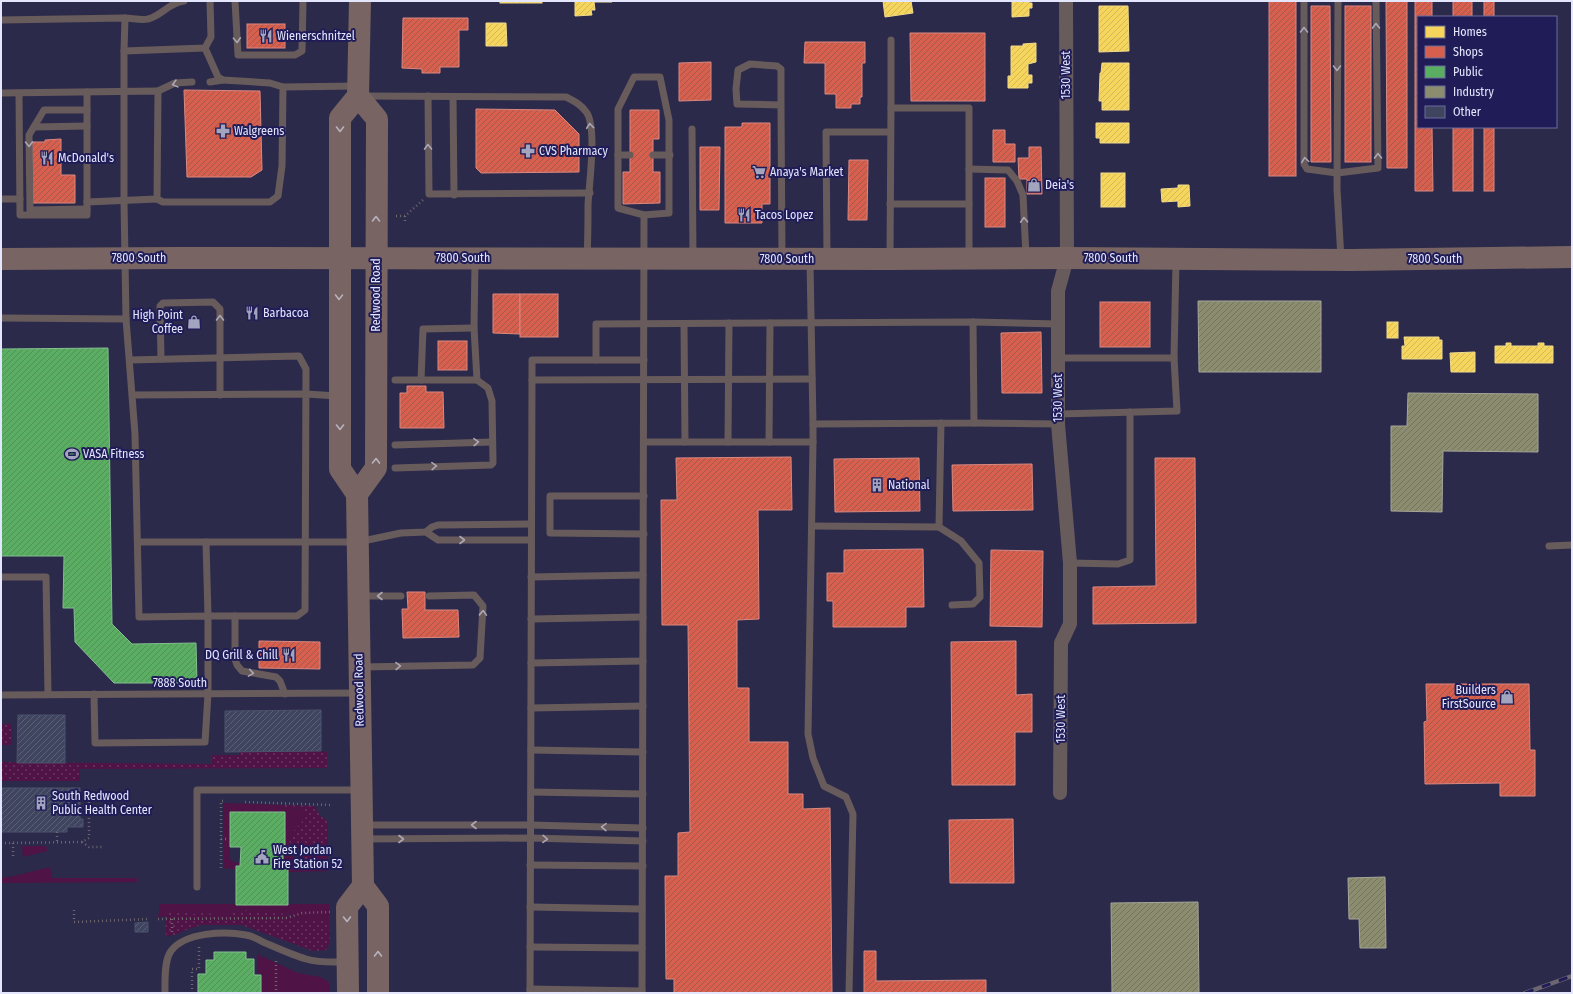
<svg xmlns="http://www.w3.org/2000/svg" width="1573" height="994" font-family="'Fira Sans Condensed',sans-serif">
<defs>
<pattern id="grass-dots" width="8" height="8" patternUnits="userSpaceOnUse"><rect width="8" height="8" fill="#501346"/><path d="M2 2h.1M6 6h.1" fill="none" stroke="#693562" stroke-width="1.8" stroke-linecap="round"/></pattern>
<pattern id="homes-hatch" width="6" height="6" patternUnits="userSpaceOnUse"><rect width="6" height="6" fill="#f6d55c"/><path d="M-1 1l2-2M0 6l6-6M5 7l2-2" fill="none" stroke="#d2b859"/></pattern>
<pattern id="shops-hatch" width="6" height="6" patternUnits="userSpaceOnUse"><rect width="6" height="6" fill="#d6604d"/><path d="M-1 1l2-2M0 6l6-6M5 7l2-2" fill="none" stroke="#a3574d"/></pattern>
<pattern id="public-hatch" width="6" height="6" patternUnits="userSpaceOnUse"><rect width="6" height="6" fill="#5aae61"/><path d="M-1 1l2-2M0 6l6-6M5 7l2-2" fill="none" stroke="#538e5b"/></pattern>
<pattern id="industry-hatch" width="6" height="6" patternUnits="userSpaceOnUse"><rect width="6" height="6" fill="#8c8c6e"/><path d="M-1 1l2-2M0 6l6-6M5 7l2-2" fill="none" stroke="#737362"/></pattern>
<pattern id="building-hatch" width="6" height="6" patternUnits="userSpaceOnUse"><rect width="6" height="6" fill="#3f455e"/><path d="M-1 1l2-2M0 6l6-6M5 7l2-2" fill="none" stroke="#5b6076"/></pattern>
</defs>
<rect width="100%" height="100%" fill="#2c2a4a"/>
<g fill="url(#grass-dots)">
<rect x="1" y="724" width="10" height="21"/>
<polygon points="321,751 327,752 327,768 80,769 80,781 1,781 1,762 212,764 212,755 239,755 239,752"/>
<path d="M282,805L315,806L320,816L328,821V852L324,853L316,865L308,867C300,859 303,858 300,849L292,846L288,839L292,832L306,817L298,808L287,809L282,807Z"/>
<path d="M248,910C262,914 283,908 294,919H329L330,942L326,950L313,951L242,925H201L186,930L175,935L166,936L165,916L168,912L179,911L193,914L207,912L219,917H225L235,911Z"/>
</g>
<g fill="#501346">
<path d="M223,803L282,805V807C292,811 300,805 307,814L306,817L289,836V843L294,847L291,850V855L295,858L300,855C313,876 313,867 324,853L328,852V871L288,872V866H283V845H285V812H230V859L234,862L239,863V865H235V869L224,868Z"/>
<polygon points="22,846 46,846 47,851 23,857"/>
<polygon points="50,867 52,878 137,878 137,882 1,883 1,878 14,876"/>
<polygon points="160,904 329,904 329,919 294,919 289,914 264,912 257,913 248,910 235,911 225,917 218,917 207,912 193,914 179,911 168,912 165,916 158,918"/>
<polygon points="257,954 298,973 320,977 329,982 330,993 262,993 261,974 257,974"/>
</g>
<g fill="url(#homes-hatch)" stroke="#f0da8c">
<rect x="500" y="1" width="42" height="2"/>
<polygon points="575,1 612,1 612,2 594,2 595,10 591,10 592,15 575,16"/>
<polygon points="883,1 911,1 913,13 885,17"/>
<polygon points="1012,1 1029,1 1029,3 1032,3 1032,8 1029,8 1029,16 1012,17"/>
<polygon points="1099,6 1128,6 1129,51 1099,52"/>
<polygon points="486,23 506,23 507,46 486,46"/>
<polygon points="1036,43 1036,62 1028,64 1028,75 1032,75 1032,83 1028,83 1028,88 1008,88 1008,76 1011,76 1011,46 1023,46 1023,44"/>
<polygon points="1102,63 1129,63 1129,110 1102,110 1102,101 1099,101 1100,73 1101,73"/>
<polygon points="1096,123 1129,123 1129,143 1100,143 1100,138 1096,138"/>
<rect x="1101" y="173" width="24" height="34"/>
<polygon points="1178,185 1189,185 1190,206 1178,207 1178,201 1162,202 1161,189 1178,188"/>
<rect x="1387" y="322" width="11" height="16"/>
<polygon points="1404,337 1439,337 1439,340 1442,340 1442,359 1402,359 1402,346 1405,346"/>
<polygon points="1506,343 1511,343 1511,346 1538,346 1538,343 1544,343 1544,346 1553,346 1553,363 1495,363 1495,346 1506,346"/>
<polygon points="1475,352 1475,372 1451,372 1450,353"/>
</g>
<g fill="url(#shops-hatch)" stroke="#da8882">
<rect x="1269" y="1" width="27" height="175"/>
<polygon points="1386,1 1407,1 1407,168 1387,168"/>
<polygon points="1415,1 1432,1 1432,17 1418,17 1418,127 1432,127 1433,191 1415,191"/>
<rect x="1453" y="1" width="19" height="16"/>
<rect x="1484" y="1" width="10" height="16"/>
<polygon points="1311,6 1330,6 1331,162 1311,162"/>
<rect x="1345" y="6" width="26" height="156"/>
<polygon points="403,18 468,18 468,30 459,30 459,67 440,67 440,73 422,73 422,69 402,68"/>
<rect x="247" y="24" width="38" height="24"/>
<polygon points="910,33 985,33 985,101 911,101"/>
<polygon points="805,42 865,42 865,63 862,63 862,97 860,97 860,104 851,104 851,108 836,108 836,94 825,94 825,63 804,63"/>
<polygon points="711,62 711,100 679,101 679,63"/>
<polygon points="184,90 260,91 262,170 251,177 187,177"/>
<polygon points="476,109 555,110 579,134 579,172 481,173 476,168"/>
<polygon points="630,110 659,110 659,139 653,139 653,172 660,172 660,203 623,204 623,172 630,172"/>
<polygon points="742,123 770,123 770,204 762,204 762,223 725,223 725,127 742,127"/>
<rect x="1453" y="127" width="20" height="64"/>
<rect x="1484" y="127" width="10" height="64"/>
<polygon points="993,130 1005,130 1005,144 1015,144 1015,162 993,162"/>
<polygon points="61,139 61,175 75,175 75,203 33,203 32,142 45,142 45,140"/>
<polygon points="700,147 720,147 719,210 700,210"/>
<polygon points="1029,147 1041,147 1042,194 1027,194 1027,179 1019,179 1018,158 1029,158"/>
<polygon points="849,160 868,160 867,220 848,220"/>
<rect x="985" y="178" width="20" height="49"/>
<polygon points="493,294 520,294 520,334 493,333"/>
<rect x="520" y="294" width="38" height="43"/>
<rect x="1100" y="302" width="50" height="45"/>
<polygon points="1041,332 1042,393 1002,393 1001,333"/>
<rect x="438" y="341" width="29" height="29"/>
<polygon points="407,386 426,386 426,392 443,392 444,428 400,428 400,393 407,393"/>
<polygon points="791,457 792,510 758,510 759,619 737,620 737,688 749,688 749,742 788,742 788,794 803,794 803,809 830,808 832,993 674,993 674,979 666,979 665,876 678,876 678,833 690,832 688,625 662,625 661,500 677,500 676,458"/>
<polygon points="919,458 920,511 835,512 834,459"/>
<polygon points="1155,458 1195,458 1196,623 1093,624 1093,587 1156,586"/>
<polygon points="1032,464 1033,510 953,511 952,465"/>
<polygon points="923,549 924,607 906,607 906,627 833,627 833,601 827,601 827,573 844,573 844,550"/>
<polygon points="991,550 1043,551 1042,627 990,626"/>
<polygon points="407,592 425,592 425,610 458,610 459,637 403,638 402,609 408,609"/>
<polygon points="259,641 320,642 320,669 259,668"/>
<polygon points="1016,641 1016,695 1032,694 1032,732 1015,732 1015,785 952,785 951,642"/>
<polygon points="1426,684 1529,684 1530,750 1535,750 1535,796 1500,796 1500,783 1425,784 1424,722 1427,721"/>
<polygon points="1013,819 1014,883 950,883 949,820"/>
<polygon points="864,951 876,951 876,981 986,980 986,993 864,993"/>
</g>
<g fill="url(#public-hatch)" stroke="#83bf90">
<polygon points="108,348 112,624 132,644 196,643 197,683 114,683 75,642 74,608 63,608 64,556 1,556 1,349"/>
<polygon points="230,812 285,812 285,845 283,845 283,866 288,866 288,905 236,905 236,866 240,866 241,847 230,847"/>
<polygon points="214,952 246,952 246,959 254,959 254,975 261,975 261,993 198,993 198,974 206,974 206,960 214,960"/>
</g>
<g fill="url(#industry-hatch)" stroke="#a6a799">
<polygon points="1198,301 1321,301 1321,372 1199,372"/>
<polygon points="1408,393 1538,394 1538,452 1443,451 1442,512 1391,511 1391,426 1407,426"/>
<polygon points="1385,877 1386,948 1360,948 1359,919 1349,919 1348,878"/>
<polygon points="1198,902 1199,993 1112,993 1111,903"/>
</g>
<g fill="url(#building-hatch)" stroke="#4c526c">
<polygon points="321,710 321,751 225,752 225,711"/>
<polygon points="18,715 65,715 65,763 17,763"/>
<polygon points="1,788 80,788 80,819 83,819 83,827 67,827 67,832 1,832"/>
<polygon points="148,922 148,932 135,932 135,923"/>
</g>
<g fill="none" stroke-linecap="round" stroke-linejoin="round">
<g stroke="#6d656c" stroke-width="2.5" stroke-dasharray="1 3" stroke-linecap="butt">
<polyline points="396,216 405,216 423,200"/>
<polyline points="405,216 405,224"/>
<polyline points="245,802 330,805"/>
<polyline points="57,832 57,842"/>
<polyline points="221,839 229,839"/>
<polyline points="82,842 89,847 102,847"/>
<polyline points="1,843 82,842 89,838 89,794"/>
<polyline points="13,843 13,858"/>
<polyline points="221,868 221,801 224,801"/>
<polyline points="74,910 74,922 149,919"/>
<polyline points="158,919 287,918 302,913 330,912"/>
<polyline points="172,919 172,935"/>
<polyline points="276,961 276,993"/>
<polyline points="192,993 192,969 199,969 199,945"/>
</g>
<g stroke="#685b5c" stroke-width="7">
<polyline points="235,1 238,55 295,55 302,51 303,1"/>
<polyline points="1304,1 1304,164 1307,169 1337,173 1378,168 1376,1"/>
<polyline points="1338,1 1337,189 1341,259"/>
<path d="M125,18C132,18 141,21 148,19C161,16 170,2 184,1"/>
<polyline points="1,20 125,18 124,51"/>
<polyline points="891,40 891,108"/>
<polyline points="205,48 218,77 223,80 270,83 283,87 357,86"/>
<polygon points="634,77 660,77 669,120 669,213 644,215 618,208 618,109"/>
<polyline points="210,82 223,80"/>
<polyline points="158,91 175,83 192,82"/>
<polyline points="1,93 158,91 157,199 163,202 270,202 278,196 282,166 283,87"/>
<polyline points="19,93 20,215 87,215 87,92"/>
<path d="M364,96L566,97C574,101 582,105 587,113C597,130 589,184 588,205C588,222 588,239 587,257"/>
<polyline points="428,96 429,194 590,193"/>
<polyline points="453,97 454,195"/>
<polyline points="781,105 781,69 777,66 750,64 738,70 736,89 737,104 781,105 782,257"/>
<polyline points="87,110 44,110 29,135 30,210 87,209"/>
<polyline points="34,127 87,126"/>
<polyline points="692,129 693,257"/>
<polyline points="618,155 630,155"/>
<polyline points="653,155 670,155"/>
<polyline points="969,169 1008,170 1017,181 1023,195 1026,256"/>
<polyline points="1,199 20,199"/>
<polyline points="87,202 157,199"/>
<polyline points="890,204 969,204"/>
<polyline points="827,256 826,132 890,132"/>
<polyline points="890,257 891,108 969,108 969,257"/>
<polyline points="810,262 813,424"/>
<polyline points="1,318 126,319"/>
<polyline points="973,322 1057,324"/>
<polyline points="684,324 685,442"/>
<polyline points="1058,358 1174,358 1176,261"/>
<polyline points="161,359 160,306 163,303 213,302 220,309 220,395"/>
<polyline points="130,360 299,356 306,369 305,610 297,616 208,616 206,542"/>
<polyline points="596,360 644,360"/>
<polyline points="395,380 477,380 474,328 475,260"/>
<polyline points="421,380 423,329 474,328"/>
<polyline points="532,380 532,360 596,360 596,324 973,322 974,423 813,424 813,442 644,442"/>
<polyline points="133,395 306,394 337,396"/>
<polyline points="1058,414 1177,411 1174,358"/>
<polyline points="974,423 1058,424"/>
<polyline points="728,442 729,323"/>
<polyline points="769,442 770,323"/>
<polyline points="813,442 808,734 813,758 824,786 846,797 853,814 849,993"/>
<polyline points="395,445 492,442"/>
<polyline points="395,468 491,465 493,463 492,401 488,388 477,380"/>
<polyline points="812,526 939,527 941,423"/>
<polyline points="939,527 961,541 979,563 980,597 973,604 952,605"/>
<polyline points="426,532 438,540 531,540"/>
<polyline points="644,534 550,533 550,496 644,496"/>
<polyline points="138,542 358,542 401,533 426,532 432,527 438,525 531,524"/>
<polyline points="1549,546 1572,545"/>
<polyline points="1070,563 1118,564 1130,560 1130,412"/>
<polyline points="1,577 46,577 48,694"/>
<polyline points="531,577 643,575"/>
<polyline points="361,596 401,596"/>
<polyline points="235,616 235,659 237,665 242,671 276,677 280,681 285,694"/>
<polyline points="531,619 643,617"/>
<polyline points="531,663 643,661"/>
<polyline points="361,667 473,665 480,658 483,606 474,595 429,596"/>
<polyline points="94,694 95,743 205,742 208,694 208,616 139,617 135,434 126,319 124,201 124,51 205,48 211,37 210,1"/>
<polyline points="1,695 359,693"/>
<polyline points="531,708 643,706"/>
<polyline points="531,750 643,752"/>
<polyline points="531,792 643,794"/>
<polyline points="365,825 530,825 643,828"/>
<polyline points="364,839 530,838 643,841"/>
<polyline points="530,865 643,866"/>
<polyline points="197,887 197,790 359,790"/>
<polyline points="530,907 642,909"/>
<polyline points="530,947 642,948"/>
<polyline points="530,989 642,991"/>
<path d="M165,993C165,982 164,960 171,951C185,932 225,931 246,935C252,936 258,939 263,942C277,948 292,955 306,959C319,963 333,962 346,962"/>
<polyline points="530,993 532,380 812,379"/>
<polyline points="642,993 644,215"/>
</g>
<polyline stroke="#685b5c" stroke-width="14" points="1060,793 1061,643 1070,624 1070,563 1058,424 1058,291 1067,258 1066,1"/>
<g stroke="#786563" stroke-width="22">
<polyline points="360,1 358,96 340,118 340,469 357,494 363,886 378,906 378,993"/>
<polyline points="1,259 175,258 890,259 1067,258 1351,260 1572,257"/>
<polyline points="357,494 376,468 377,119 358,96"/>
<polyline points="348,993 347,907 363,886"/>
</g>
<g stroke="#6c6671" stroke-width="4.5">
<polyline id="rail" points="1525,993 1572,976"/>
</g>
<use href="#rail" stroke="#1f1c58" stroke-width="3" stroke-dasharray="9" stroke-linecap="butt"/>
</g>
<defs><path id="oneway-chevron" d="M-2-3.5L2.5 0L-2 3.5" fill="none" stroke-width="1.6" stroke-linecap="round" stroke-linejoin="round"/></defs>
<g stroke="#aca7b5">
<use href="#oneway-chevron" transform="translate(1376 26) rotate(-91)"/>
<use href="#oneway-chevron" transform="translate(1304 30) rotate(-90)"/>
<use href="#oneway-chevron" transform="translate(237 40) rotate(87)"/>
<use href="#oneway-chevron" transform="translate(1337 68) rotate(90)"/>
<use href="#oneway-chevron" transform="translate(175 84) rotate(165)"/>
<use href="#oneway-chevron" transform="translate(590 126) rotate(-95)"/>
<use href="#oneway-chevron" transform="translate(29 144) rotate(89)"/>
<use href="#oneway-chevron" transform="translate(428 147) rotate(-91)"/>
<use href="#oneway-chevron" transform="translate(1378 156) rotate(-91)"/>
<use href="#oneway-chevron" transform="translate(1305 160) rotate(-98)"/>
<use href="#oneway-chevron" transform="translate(1024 220) rotate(-93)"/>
<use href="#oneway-chevron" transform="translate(220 318) rotate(-90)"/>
<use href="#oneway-chevron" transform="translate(476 442) rotate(-2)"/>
<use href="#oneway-chevron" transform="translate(434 466) rotate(-2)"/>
<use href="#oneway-chevron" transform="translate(462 540)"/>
<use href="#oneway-chevron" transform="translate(380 596) rotate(180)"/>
<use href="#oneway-chevron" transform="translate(483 613) rotate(-88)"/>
<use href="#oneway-chevron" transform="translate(398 666) rotate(-1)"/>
<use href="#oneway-chevron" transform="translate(251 673) rotate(9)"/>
<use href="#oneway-chevron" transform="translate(474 825) rotate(180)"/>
<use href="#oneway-chevron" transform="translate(604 827) rotate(-179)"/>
<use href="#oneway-chevron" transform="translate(401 839)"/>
<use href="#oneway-chevron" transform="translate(545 839) rotate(1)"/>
</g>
<g stroke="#b8b2bf">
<use href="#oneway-chevron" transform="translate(340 129) rotate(90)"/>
<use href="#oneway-chevron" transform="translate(376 219) rotate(-90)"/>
<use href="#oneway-chevron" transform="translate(339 297) rotate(91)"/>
<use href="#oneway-chevron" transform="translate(340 427) rotate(90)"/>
<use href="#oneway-chevron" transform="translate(376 461) rotate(-89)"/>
<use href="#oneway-chevron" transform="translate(347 919) rotate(89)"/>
<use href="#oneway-chevron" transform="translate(378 954) rotate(-90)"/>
</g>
<defs>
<g id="restaurant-bare" transform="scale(1.08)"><path d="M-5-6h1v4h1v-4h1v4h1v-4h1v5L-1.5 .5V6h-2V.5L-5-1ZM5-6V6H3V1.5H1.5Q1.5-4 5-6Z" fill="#a3a4be" stroke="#1f1c58" stroke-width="2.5" paint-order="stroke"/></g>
<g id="pharmacy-bare" transform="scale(1.08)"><path d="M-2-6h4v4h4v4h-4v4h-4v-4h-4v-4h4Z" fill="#a3a4be" stroke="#1f1c58" stroke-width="2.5" paint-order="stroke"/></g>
<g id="supermarket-bare" transform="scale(1.08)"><path d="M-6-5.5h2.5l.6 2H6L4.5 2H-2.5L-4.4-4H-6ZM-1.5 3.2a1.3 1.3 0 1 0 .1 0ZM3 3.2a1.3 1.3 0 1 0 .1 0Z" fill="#a3a4be" stroke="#1f1c58" stroke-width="2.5" paint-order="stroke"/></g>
<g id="shop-bare" transform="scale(1.08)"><path d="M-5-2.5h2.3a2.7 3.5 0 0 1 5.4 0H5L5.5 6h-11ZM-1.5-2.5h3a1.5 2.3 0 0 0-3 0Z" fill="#a3a4be" stroke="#1f1c58" stroke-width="2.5" paint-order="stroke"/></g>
<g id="stadium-bare" transform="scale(1.08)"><path d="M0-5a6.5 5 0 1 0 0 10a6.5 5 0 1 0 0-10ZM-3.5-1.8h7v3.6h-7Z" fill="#a3a4be" stroke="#1f1c58" stroke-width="2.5" paint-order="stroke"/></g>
<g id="building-bare" transform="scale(1.08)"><path d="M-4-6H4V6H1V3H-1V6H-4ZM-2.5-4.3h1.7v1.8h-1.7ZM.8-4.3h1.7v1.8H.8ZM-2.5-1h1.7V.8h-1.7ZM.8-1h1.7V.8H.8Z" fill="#a3a4be" stroke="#1f1c58" stroke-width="2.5" paint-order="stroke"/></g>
<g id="civic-bare" transform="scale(1.08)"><path d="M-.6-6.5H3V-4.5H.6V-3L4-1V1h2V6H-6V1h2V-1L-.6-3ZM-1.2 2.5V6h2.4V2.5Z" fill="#a3a4be" stroke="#1f1c58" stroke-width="2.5" paint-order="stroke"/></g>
</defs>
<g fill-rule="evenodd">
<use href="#restaurant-bare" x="266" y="36"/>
<use href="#pharmacy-bare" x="223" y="131"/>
<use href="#pharmacy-bare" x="528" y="151"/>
<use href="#restaurant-bare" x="47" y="158"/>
<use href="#supermarket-bare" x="759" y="172"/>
<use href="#shop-bare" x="1034" y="185"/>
<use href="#restaurant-bare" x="744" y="215"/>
<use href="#restaurant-bare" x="252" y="313"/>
<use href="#shop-bare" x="194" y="322"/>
<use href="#stadium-bare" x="72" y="454"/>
<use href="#building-bare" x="877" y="485"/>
<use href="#restaurant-bare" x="289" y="655"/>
<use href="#shop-bare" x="1507" y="697"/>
<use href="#building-bare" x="41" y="803"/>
<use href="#civic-bare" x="262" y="857"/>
</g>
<g text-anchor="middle" stroke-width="4" stroke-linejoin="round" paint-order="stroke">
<g font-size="12" fill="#e3e6fd" stroke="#1f1c58" text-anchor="start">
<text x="277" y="40">Wienerschnitzel</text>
<text x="234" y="135">Walgreens</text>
<text x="539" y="155">CVS Pharmacy</text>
<text x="58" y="162">McDonald's</text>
<text x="770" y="176">Anaya's Market</text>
<text x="1045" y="189">Deia's</text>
<text x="755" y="219">Tacos Lopez</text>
<text x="263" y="317">Barbacoa</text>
<text x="183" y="319" text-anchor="end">High Point<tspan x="183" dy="14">Coffee</tspan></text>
<text x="83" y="458">VASA Fitness</text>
<text x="888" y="489">National</text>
<text x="278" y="659" text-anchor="end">DQ Grill &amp; Chill</text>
<text x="1496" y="694" text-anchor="end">Builders<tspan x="1496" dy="14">FirstSource</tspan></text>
<text x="52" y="800">South Redwood<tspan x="52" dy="14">Public Health Center</tspan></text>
<text x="273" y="854">West Jordan<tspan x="273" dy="14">Fire Station 52</tspan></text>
</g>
<g font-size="12" fill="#e3e6fd" stroke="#1f1c58">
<text transform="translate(1066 75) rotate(-90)" y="4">1530 West</text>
<text x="139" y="262">7800 South</text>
<text x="463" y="262">7800 South</text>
<text x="1111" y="262">7800 South</text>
<text x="787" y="263">7800 South</text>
<text x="1435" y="263">7800 South</text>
<text transform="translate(376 295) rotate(-90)" y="4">Redwood Road</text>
<text transform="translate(1058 398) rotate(-90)" y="4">1530 West</text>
<text x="180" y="687">7888 South</text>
<text transform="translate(359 690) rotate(-91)" y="4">Redwood Road</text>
<text transform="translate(1061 719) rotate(-90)" y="4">1530 West</text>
</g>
</g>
<rect width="1573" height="994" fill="none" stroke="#e3e6fd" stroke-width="4"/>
<rect x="1417" y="16" width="140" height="112" fill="#1f1c58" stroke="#6d6d9a"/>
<rect x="1425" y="26" width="20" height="12" fill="#f6d55c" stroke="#6d6d9a"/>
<text x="1453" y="36" font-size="12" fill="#e3e6fd">Homes</text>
<rect x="1425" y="46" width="20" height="12" fill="#d6604d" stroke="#6d6d9a"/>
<text x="1453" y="56" font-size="12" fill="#e3e6fd">Shops</text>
<rect x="1425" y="66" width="20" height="12" fill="#5aae61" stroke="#6d6d9a"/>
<text x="1453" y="76" font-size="12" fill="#e3e6fd">Public</text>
<rect x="1425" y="86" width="20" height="12" fill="#8c8c6e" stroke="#6d6d9a"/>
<text x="1453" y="96" font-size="12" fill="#e3e6fd">Industry</text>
<rect x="1425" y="106" width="20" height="12" fill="#3f455e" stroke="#6d6d9a"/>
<text x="1453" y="116" font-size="12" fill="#e3e6fd">Other</text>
</svg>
